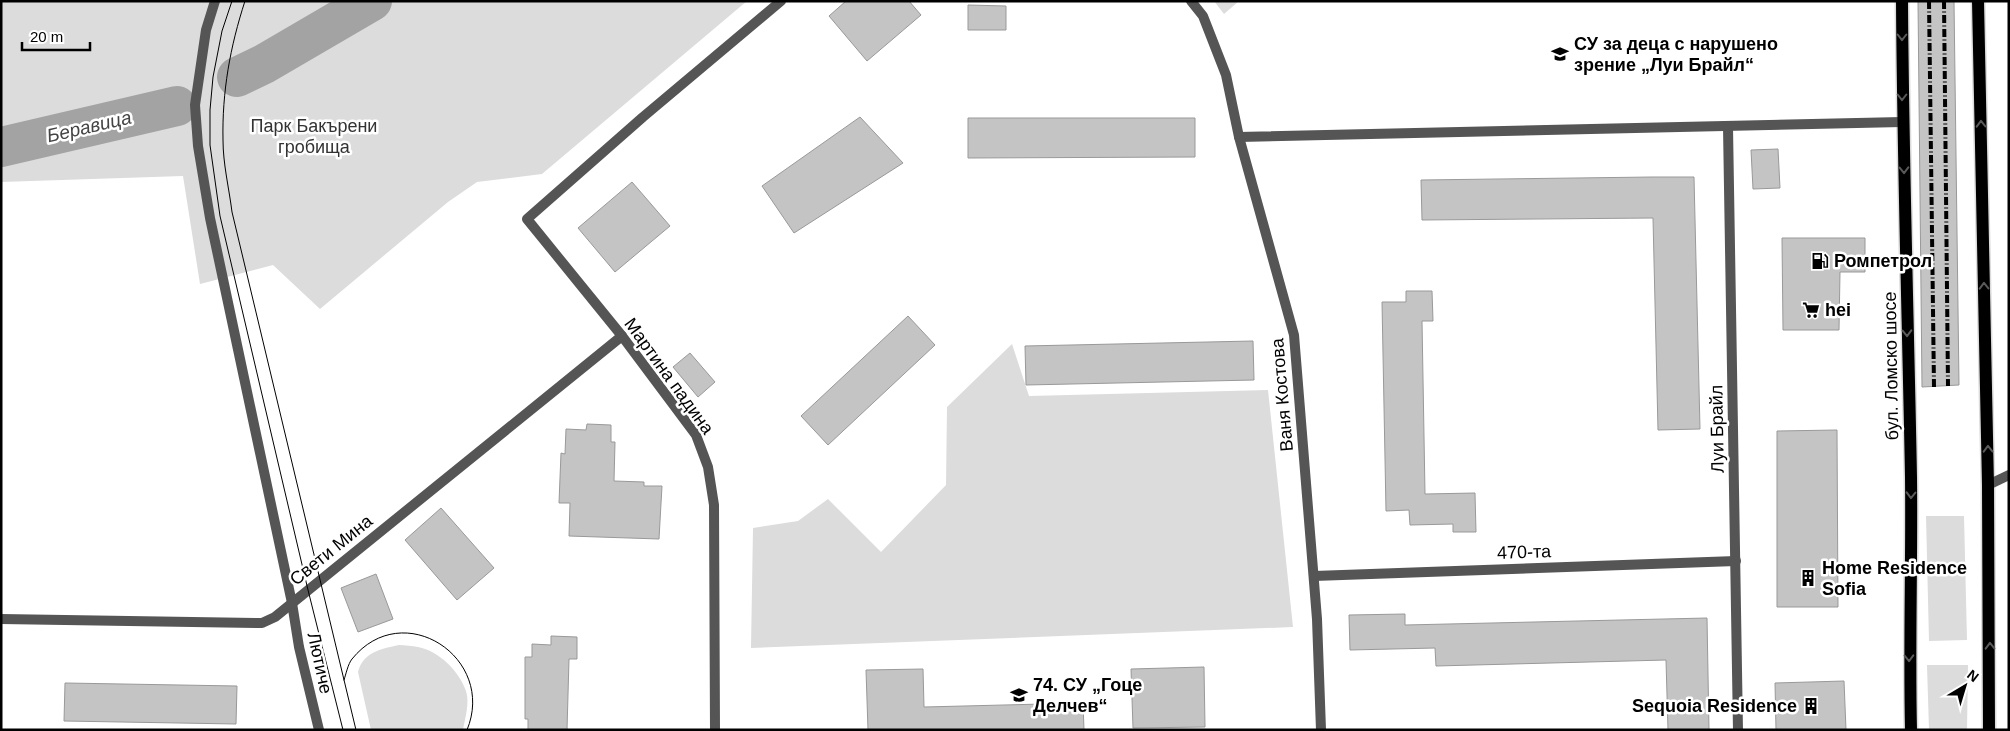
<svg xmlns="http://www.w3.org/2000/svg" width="2010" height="731" font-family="Helvetica,sans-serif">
<rect width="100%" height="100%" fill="#fff"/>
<g fill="#dcdcdc">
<polygon points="1,1 747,1 542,174 477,182 448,202 320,309 273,265 200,284 183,176 1,182"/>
<polygon points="1214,1 1239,1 1224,14"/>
<polygon points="1012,344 1029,396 1268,390 1293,627 751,648 753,528 798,521 828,499 881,552 946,485 947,407"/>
<polygon points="1926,516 1964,516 1967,640 1929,641"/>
<path d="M399,645C405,645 412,646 418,647C439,651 459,671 466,691C470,703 465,718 463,730H371L358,672C363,652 381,649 399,645Z"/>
<polygon points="1927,665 1968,665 1967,730 1929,730"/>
</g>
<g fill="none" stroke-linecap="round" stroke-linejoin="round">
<g stroke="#a3a3a3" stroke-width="40">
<polyline points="237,77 264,64 372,1"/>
<polyline points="1,147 177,106"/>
</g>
</g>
<g fill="#c4c4c4" stroke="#999">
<polygon points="846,1 909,1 921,15 867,61 829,16"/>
<polygon points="1918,1 1954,1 1959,385 1922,387"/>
<polygon points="968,5 1006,6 1006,30 968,30"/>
<polygon points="860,117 903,163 794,233 762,186"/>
<polygon points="968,118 1195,118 1195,157 968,158"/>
<polygon points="1778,149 1780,188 1753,189 1751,150"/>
<polygon points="1652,177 1694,177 1700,429 1658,430 1653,218 1422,220 1421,180"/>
<polygon points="632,182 670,226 615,272 578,228"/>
<polygon points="1782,238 1865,238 1865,272 1840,272 1839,330 1783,330"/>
<polygon points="1406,291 1432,291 1433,321 1422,321 1425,494 1475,493 1476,532 1453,532 1453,524 1410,525 1409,510 1386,511 1382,302 1406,302"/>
<polygon points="908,316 935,345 828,445 801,416"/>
<polygon points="1253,341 1254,380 1026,385 1025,346"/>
<polygon points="690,353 715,382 698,397 673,367"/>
<polygon points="587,424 611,425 611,442 615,442 614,481 644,482 644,486 662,486 659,539 569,536 570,503 559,503 561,453 565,454 566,429 586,430"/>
<polygon points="1837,430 1838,607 1777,607 1777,431"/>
<polygon points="441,508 494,568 457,600 405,540"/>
<polygon points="376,574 393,619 358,632 341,588"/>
<polygon points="1405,614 1405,625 1707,618 1709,730 1668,730 1666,660 1436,666 1435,648 1350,650 1349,615"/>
<polygon points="551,636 577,637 577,659 569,659 567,730 528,730 528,719 525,719 525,657 532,657 532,644 551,645"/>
<polygon points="1204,667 1205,727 1133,728 1131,669"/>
<polygon points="923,669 924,707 1083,703 1084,730 868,730 866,670"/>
<polygon points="1844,681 1846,730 1776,730 1775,683"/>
<polygon points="65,683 237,686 236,724 64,721"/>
</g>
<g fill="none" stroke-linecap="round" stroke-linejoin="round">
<g stroke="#dbdbdb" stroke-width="15">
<g id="primary">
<path d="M1902,1C1903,160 1908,318 1911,477C1912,561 1909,645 1911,730"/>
<polyline points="1978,1 1988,485 1989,730"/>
</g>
</g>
<g stroke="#555" stroke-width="10">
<polyline points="215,1 206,30 195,105 198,146 210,218 292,603 299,647 319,730"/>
<polyline points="1191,1 1203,16 1226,75 1239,137 1294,335 1317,619 1321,730"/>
<polyline points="1728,127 1738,730"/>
<polyline points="1239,137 1902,122"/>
<polyline points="1988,485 2009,475"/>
<polyline points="1314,576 1736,561"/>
<polyline points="1,619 262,623 275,617 622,336"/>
<polyline points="715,730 714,505 708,467 696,435 622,336 527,219 643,117 781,1"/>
</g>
<use href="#primary" stroke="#000" stroke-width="12"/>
<g stroke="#000" stroke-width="1">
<polyline points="232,1 222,31 213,77 210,110 210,145 220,216 308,590 343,730"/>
<path d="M245,1C230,47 222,92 223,140C223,164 229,188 232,212L356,730"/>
<path d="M344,680C346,674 348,664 352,659C403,596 497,658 467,730"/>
</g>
<g stroke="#000" stroke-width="4" stroke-dasharray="8 2.5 1 2.5" stroke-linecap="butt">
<polyline points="1929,1 1934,387"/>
<polyline points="1944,1 1948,386"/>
</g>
</g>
<defs><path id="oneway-chevron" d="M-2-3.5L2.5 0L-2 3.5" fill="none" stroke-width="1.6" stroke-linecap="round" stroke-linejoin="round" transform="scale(1.25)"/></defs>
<g stroke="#595959">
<use href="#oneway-chevron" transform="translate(1902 37) rotate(90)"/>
<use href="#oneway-chevron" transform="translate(1902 97) rotate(90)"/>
<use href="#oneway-chevron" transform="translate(1981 124) rotate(-91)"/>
<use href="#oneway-chevron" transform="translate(1904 170) rotate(89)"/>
<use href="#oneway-chevron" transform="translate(1984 286) rotate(-91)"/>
<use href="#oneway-chevron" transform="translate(1907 333) rotate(89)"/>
<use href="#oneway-chevron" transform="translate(1988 449) rotate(-91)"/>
<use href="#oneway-chevron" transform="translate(1911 495) rotate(91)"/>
<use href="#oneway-chevron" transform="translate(1990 646) rotate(-91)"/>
<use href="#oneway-chevron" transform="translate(1909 658) rotate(89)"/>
</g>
<defs>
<g id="school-bare" transform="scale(1.35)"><path d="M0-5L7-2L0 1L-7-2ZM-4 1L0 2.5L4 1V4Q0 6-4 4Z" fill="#000" stroke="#fff" stroke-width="2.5" paint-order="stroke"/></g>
<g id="fuel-bare" transform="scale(1.35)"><path d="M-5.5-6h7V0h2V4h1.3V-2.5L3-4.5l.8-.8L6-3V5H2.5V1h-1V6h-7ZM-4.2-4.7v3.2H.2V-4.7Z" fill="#000" stroke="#fff" stroke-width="2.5" paint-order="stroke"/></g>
<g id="supermarket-bare" transform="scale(1.35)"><path d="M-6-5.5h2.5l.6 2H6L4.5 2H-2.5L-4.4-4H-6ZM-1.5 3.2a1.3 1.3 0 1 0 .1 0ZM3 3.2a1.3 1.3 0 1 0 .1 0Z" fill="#000" stroke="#fff" stroke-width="2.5" paint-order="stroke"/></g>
<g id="building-bare" transform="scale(1.35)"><path d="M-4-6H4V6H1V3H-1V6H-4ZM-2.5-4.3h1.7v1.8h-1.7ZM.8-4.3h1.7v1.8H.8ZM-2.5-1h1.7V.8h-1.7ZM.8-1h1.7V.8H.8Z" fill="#000" stroke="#fff" stroke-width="2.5" paint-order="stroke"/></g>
</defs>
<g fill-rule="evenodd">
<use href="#school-bare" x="1560" y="54"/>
<use href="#fuel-bare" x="1820" y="261"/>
<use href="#supermarket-bare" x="1811" y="310"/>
<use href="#building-bare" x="1808" y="578"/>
<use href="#school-bare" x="1019" y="695"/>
<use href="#building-bare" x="1811" y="706"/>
</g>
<g text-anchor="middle" stroke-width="5" stroke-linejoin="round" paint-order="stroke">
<g font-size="18" font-weight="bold" fill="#000" stroke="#fff" text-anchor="start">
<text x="1574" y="50">СУ за деца с нарушено<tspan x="1574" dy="21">зрение „Луи Брайл“</tspan></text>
<text x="1834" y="267">Ромпетрол</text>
<text x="1825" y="316">hei</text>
<text x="1822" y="574">Home Residence<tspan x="1822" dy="21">Sofia</tspan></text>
<text x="1033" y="691">74. СУ „Гоце<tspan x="1033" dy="21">Делчев“</tspan></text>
<text x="1797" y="712" text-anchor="end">Sequoia Residence</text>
</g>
<g font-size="18" fill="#333" stroke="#fff">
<text x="314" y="132">Парк Бакърени<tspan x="314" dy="21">гробища</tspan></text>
</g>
<g font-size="18" fill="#000" stroke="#fff">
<text transform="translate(1891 366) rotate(-91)" y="6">бул. Ломско шосе</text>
<text transform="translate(669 376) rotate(54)" y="6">Мартина падина</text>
<text transform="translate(1282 395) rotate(-95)" y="6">Ваня Костова</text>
<text transform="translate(1717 429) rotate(-91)" y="6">Луи Брайл</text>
<text transform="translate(331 550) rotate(-39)" y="6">Свети Мина</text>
<text transform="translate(1524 552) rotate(-2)" y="6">470-та</text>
<text transform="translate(320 663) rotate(78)" y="6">Лютиче</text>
</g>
<g font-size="19" font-style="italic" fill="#444" stroke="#fff">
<text transform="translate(89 126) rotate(-13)" y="7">Беравица</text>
</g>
</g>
<rect width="2010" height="731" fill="none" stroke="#000000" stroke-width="5"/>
<g transform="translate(1965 686) rotate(38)" stroke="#ffffff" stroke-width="4" paint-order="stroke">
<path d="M0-4L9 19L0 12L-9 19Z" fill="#000000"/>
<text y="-8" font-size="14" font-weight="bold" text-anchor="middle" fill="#000000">N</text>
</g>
<path d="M22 42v8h68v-8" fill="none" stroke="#000000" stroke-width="2.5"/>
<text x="30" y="42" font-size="15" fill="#000000" stroke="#ffffff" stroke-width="4" paint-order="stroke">20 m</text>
</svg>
